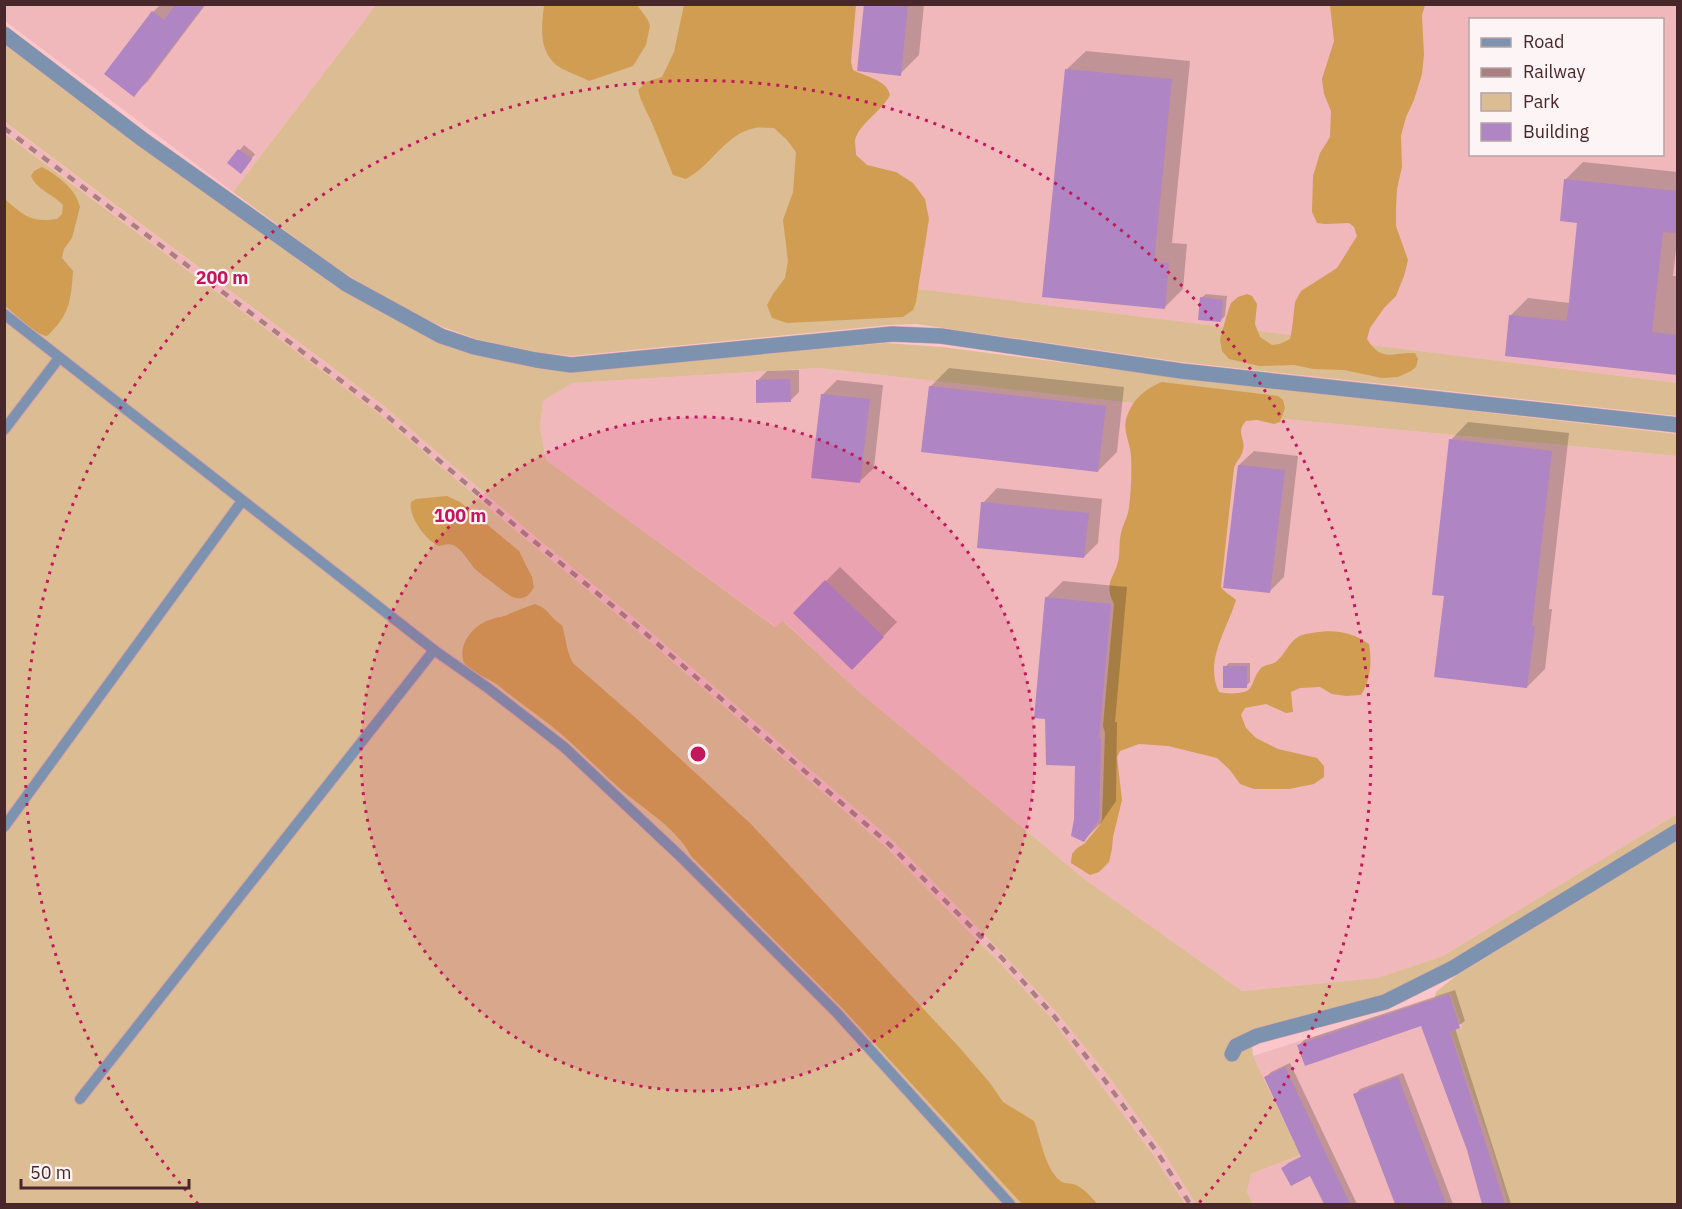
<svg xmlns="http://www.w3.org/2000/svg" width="1682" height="1209" font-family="'IBM Plex Sans',sans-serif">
<rect width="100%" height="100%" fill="#fbc7ca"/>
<g fill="#f1b8bc" fill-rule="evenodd">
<polygon points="4,5 376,5 233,192 5,21"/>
<path d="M828,5H1677V383L796,274ZM1470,20H1662V154H1470Z"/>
<polygon points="4,122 384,406 527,530 640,623 893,841 1006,957 1058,1014 1106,1073 1164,1153 1196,1204 1185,1204 1154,1156 1051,1018 998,961 887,848 634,628 521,535 377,412 5,133"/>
<polygon points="819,368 1241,415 1677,456 1677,814 1443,956 1377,978 1242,991 1083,878 858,691 784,621 776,627 546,460 540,428 543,401 571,383"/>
<polygon points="1450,993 1462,1028 1452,1032 1489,1141 1508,1204 1253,1204 1247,1192 1251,1174 1300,1155 1253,1056"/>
</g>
<g fill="#dcbc93">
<polygon points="376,5 828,5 797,274 1677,383 1677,416 1181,362 916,324 889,325 571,356 537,352 476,339 443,327 405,309 342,272 233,192"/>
<polygon points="4,44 131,140 335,286 399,320 572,370 886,343 942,347 1183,378 1677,434 1677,456 1241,415 819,368 572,383 543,401 540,428 546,460 775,627 783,621 858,691 1083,878 1242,991 1377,978 1443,956 1677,814 1677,824 1421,980 1384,997 1250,1032 1253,1056 1300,1155 1251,1174 1247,1192 1253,1204 1196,1204 1164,1153 1106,1073 1058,1014 1006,957 893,841 640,623 527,530 384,406 5,122"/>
<polygon points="4,133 377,412 521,535 634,628 887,848 998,961 1051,1018 1154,1156 1185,1204 5,1204"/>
<polygon points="1677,840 1677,1204 1508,1204 1489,1141 1451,1032 1462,1028 1450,993 1435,998 1436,992 1457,975"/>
</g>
<g fill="#d09d53">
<path d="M544,5H637L648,20L650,26L646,45L633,66L589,81C580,76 562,70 555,64C538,47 542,26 544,5Z"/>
<path d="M684,5H856L851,62L853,70C866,77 886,79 890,95C882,111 859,124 855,140C855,144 856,150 856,155L867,165L896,172L913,183L925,199L929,219L916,302L913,310L903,317L787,323L772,318L767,305L773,294L785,278L788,261L783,220L793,192L796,152L787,140L774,128C768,128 761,127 755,128C726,133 711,166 686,179L673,175L652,123L641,100L638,90L646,82L662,77L674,52Z"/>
<path d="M1330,5H1425L1422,15L1424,55L1422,74L1414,100L1406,117L1401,136L1402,167L1397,189L1396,208V226L1408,260L1404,276L1396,296L1384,308L1370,328L1367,339C1382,363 1392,352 1415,353L1418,359L1416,367L1411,371L1398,377L1382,378L1344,370L1313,369L1294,365L1259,366L1229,359L1222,351L1220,339L1228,311L1231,303L1238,297L1247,294L1252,296L1257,304L1255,324L1260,337L1272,345L1280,344L1290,339L1292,329L1295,302L1301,291L1337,268L1357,236L1354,227L1349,223L1325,224L1317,223L1312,212L1313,176L1320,153L1330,137L1331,111L1324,94L1322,79L1334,41Z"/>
<path d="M42,167C57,175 76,189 80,207L72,238L64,249L62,258L73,271C71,300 70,315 47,336C34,334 15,314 4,305L5,199C24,216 31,223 57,219L62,214L63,205C53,194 37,190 31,176L34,171Z"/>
<path d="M1162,382L1278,396L1283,400L1285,408L1280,422L1274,424L1257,420L1246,421C1235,433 1246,438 1243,450C1242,457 1236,461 1234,468L1221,587C1225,593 1231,595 1236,600C1227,630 1204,661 1219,692C1226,694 1240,694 1247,691C1253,688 1254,675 1261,668C1265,664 1273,665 1277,661C1284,655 1288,645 1295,639C1300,635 1305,634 1312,633C1333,629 1351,631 1369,644C1372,662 1371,680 1361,695L1346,696L1332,694L1320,687L1300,688L1291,692L1293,712L1286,713L1266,704L1245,708L1241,715L1246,728L1256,738L1278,749L1317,758L1324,766V777L1314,784L1289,789H1254L1240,784L1230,770L1217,758L1168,746L1139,744L1120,751L1117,757L1122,800L1113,837L1112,849L1109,862L1099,872L1090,875L1071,863L1072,854L1077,848L1084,844L1099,826L1102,820L1105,733L1103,726L1114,604C1102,580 1117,577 1119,556C1120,549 1119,541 1121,533C1123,524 1128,517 1129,507C1131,491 1132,472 1131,456C1130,442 1122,430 1127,416C1133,399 1146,388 1162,382Z"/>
<path d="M447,496L460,502L519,551L532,577L534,587C522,610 506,593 493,583C487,578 480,574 475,569C468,561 462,549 453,545C448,543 443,545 439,546C426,541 408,516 411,502L416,499Z"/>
<path d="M535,604C551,610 549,618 562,625C566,638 566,650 573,663L637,719L751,824L959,1047L990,1083L1003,1102L1034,1121C1041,1139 1045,1171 1062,1182C1066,1184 1072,1183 1076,1185C1083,1188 1093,1198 1097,1204H1022L842,1008L691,856C677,829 648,812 625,793C603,774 583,753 561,734C541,717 519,703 499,686C490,678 466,672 463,660C459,641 475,624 492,619C498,617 504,617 509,614C518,610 526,607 535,604Z"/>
</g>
<g fill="#0003">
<polygon points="161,4 206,4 148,81 134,95 153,12"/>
<polygon points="866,4 924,4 919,55 900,74"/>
<polygon points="1086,51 1190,61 1172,243 1187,244 1183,289 1164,308 1067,69"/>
<polygon points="244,145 255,154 245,168 229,163"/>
<polygon points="1583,162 1678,172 1678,232 1673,276 1678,276 1678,373 1506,355 1511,315 1528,298 1570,303 1579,221 1566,179"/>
<polygon points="1206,294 1227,296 1225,316 1221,320 1201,298"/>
<polygon points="949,368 1124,387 1117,452 1098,471 930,387"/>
<polygon points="799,370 799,392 790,401 757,381 767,371"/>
<polygon points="837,380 883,385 874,468 859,482 823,394"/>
<polygon points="1468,422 1569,433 1549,609 1552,609 1545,669 1527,687 1446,595 1451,440"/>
<polygon points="1254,451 1298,456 1284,577 1269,592 1239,465"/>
<polygon points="997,488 1102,499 1098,543 1084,557 983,503"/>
<polygon points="840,567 897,622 866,654 826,581"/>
<polygon points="1063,581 1127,587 1115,722 1117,722 1116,801 1101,823 1084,840 1075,820 1077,764 1046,598"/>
<polygon points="1229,663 1250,663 1250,682 1246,686 1225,667"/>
<polygon points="1455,990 1465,1021 1455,1028 1511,1204 1484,1204 1468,1149 1422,1024 1299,1045 1304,1040"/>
<polygon points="1290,1063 1357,1204 1326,1204 1311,1174 1283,1168 1288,1163 1302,1156 1266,1077 1271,1072"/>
<polygon points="1403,1073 1453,1204 1396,1204 1355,1095 1360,1089"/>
</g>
<g fill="#af85c3">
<polygon points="176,4 205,4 134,97 104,74 152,11 164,20"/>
<polygon points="864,4 908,4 901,76 857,71"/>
<polygon points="1065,69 1172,79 1154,262 1169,263 1165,309 1042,297"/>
<polygon points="238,149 252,159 241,174 227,163"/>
<polygon points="1564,179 1677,191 1677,233 1663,232 1652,332 1677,335 1677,375 1505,356 1509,315 1567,321 1577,223 1560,221"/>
<polygon points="1200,297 1223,300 1221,322 1198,320"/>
<polygon points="790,379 791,402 756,403 756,380"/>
<polygon points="929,386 1106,406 1098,472 921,452"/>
<polygon points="821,394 870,399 860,483 811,478"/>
<polygon points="1449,439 1552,451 1532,626 1535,626 1527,688 1434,677 1444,596 1432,595"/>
<polygon points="1238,465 1285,470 1270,593 1223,588"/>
<polygon points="981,502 1089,513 1084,558 977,548"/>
<polygon points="825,580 884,637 852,670 793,613"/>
<polygon points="1045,597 1111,604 1099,738 1101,738 1099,820 1084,842 1071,836 1074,819 1075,766 1046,765 1045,719 1034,718"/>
<rect x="1223" y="666" width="24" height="22"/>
<polygon points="1449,994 1460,1028 1450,1032 1505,1204 1482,1204 1467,1150 1421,1026 1305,1066 1297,1045"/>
<polygon points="1285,1067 1350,1204 1324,1204 1310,1176 1291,1186 1281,1168 1301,1157 1264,1077"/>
<polygon points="1398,1077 1446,1204 1395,1204 1353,1094"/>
</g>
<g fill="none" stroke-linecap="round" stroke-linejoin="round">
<g stroke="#d4a4a7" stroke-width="12">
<g id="lane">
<polyline points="4,314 434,650 488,688 564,747 681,857 836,1012 1010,1204"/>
<polyline points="4,430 59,358"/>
<polyline points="4,827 242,501"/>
<polyline points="80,1099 434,650"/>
</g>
</g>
<g stroke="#d4a4a7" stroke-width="16">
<g id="street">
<polyline points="4,34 142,139 346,284 441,336 474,347 536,360 571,365 892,334 941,336 1181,371 1678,425"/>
<polyline points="1232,1054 1236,1046 1257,1036 1385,1002 1453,968 1678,831"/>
</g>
</g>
<use href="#lane" stroke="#7c92af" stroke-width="10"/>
<use href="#street" stroke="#7c92af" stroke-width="15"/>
<polyline stroke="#aa7f82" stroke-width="4.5" stroke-dasharray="8 8" stroke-linecap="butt" points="4,128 380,410 524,533 637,626 890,845 1002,958 1054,1016 1101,1075 1159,1155 1190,1204"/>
</g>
<circle cx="698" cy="754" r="337" fill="#c2185b" fill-opacity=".12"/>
<g fill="none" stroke="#c2185b" stroke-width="3" stroke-dasharray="3 6">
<circle cx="698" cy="754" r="337"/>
<path d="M198 1204A673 673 0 1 1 1198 1204"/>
</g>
<circle cx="698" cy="754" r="9" fill="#c2185b" stroke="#fdf4f5" stroke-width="3"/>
<g font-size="18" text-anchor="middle" font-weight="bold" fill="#c2185b" stroke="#fdf4f5" stroke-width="4.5" stroke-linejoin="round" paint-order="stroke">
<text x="222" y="284">200 m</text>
<text x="460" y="522">100 m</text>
</g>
<rect width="1682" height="1209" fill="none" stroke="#48272a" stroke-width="12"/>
<rect x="1469" y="18" width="195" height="138" fill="#fdf4f5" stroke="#b5a2a4" stroke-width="1.5"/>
<rect x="1481" y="38" width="30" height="9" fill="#7c92af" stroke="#b5a2a4" stroke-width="1.5"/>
<text x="1523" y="48" font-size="18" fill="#48272a">Road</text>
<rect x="1481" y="68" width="30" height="9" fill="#aa7f82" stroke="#b5a2a4" stroke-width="1.5"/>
<text x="1523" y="78" font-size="18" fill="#48272a">Railway</text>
<rect x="1481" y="93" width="30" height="18" fill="#dcbc93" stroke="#b5a2a4" stroke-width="1.5"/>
<text x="1523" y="108" font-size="18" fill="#48272a">Park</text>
<rect x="1481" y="123" width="30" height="18" fill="#af85c3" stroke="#b5a2a4" stroke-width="1.5"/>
<text x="1523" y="138" font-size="18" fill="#48272a">Building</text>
<path d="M21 1179v9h168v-9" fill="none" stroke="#48272a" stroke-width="3"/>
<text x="30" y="1179" font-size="18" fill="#48272a" stroke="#fdf4f5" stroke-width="4.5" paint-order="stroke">50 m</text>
</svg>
